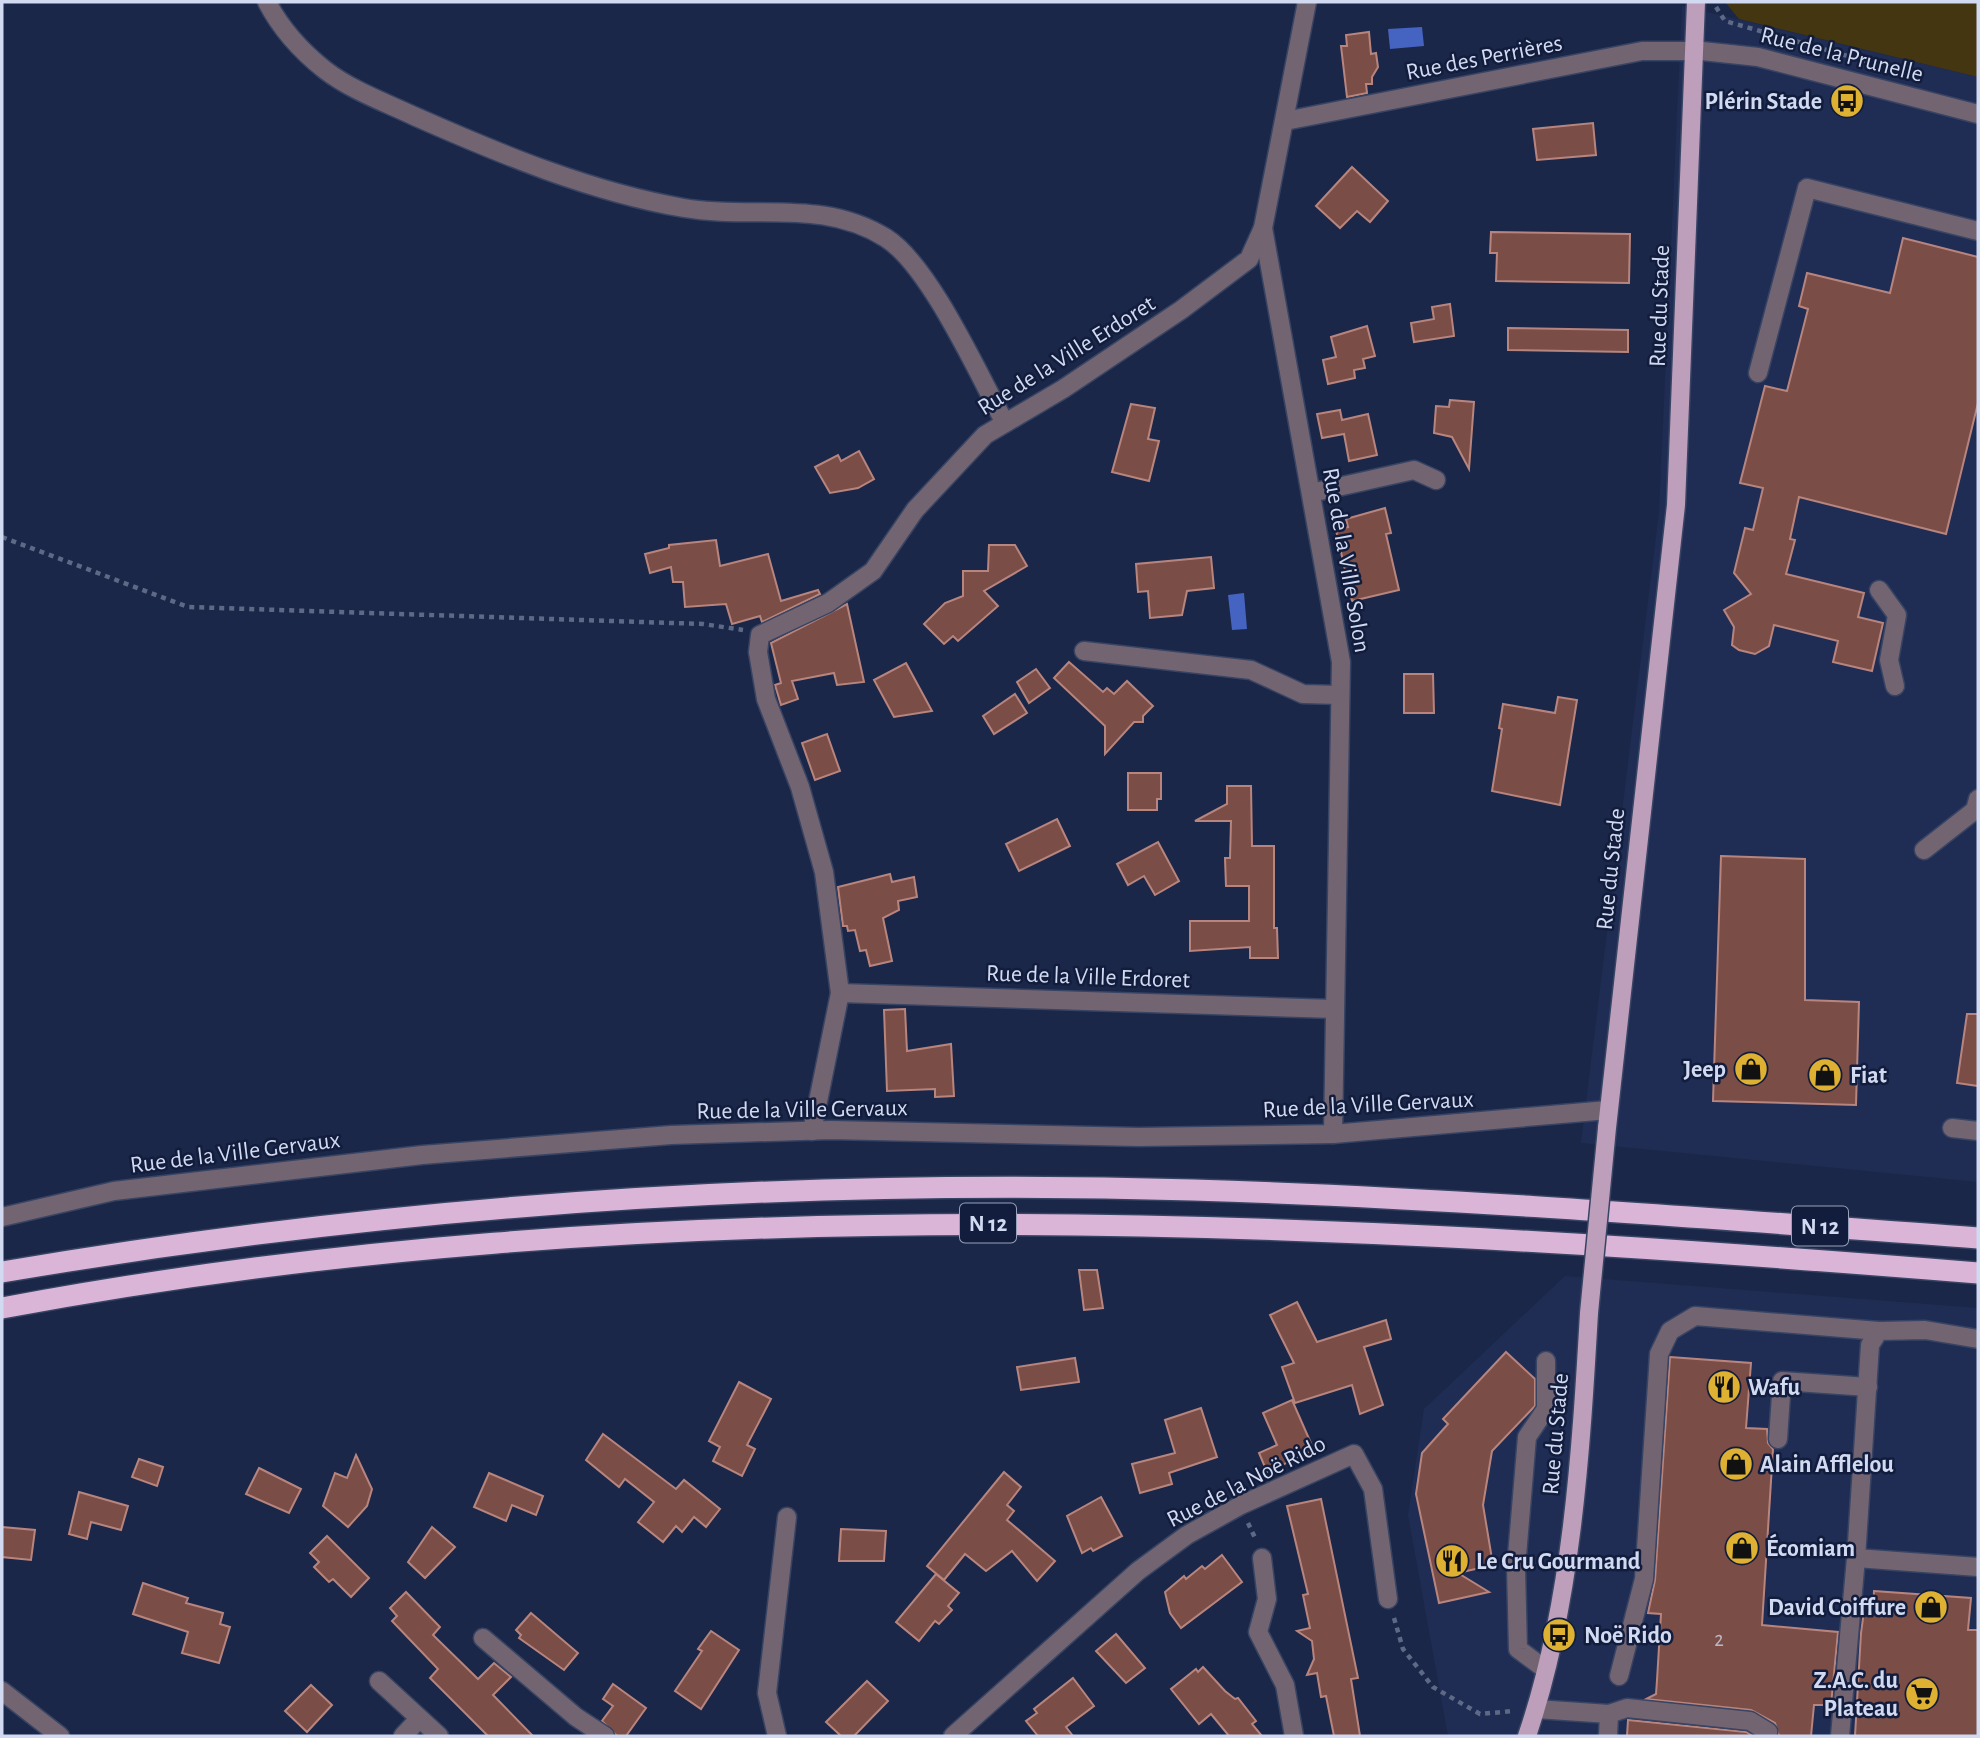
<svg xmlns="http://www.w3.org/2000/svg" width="1980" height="1738" font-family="'Alegreya Sans',sans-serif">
<rect width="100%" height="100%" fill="#1b2748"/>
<g fill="#1f2d55">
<polygon points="1682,6 1978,77 1978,1182 1581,1143 1659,512"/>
<polygon points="1565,1276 1978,1308 1978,1736 1448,1736 1408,1515 1424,1409"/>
</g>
<polygon fill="#443611" points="1725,2 1978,2 1978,77 1739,19"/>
<g fill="#4563c0">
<polygon points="1422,27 1424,46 1390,49 1388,29"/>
<polygon points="1244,593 1247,629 1232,630 1228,595"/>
</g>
<g fill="#7b4d47" stroke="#b8857e" stroke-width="2">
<polygon points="1369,32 1371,54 1376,53 1378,67 1372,77 1372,84 1366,84 1367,93 1347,97 1341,46 1347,46 1346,35"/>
<polygon points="1593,123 1596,155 1537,160 1533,129"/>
<polygon points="1352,167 1388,201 1370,222 1357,211 1340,228 1316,206"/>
<polygon points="1491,232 1630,234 1629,283 1496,281 1497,253 1490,253"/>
<polygon points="1903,238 1978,257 1978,403 1946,534 1799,497 1790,539 1795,540 1786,574 1864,593 1858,617 1883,623 1872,671 1833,662 1838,641 1774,625 1769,646 1755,654 1739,650 1732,645 1734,627 1724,610 1751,594 1734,573 1745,528 1753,530 1763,488 1740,483 1765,386 1787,391 1808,309 1799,306 1807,273 1890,293"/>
<polygon points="1450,304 1454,336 1414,342 1411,323 1434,319 1432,307"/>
<polygon points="1367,326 1375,356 1363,359 1365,368 1354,370 1355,378 1328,384 1323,360 1336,357 1331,337"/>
<polygon points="1508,328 1628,330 1628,352 1508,350"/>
<polygon points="1450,400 1474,402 1469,469 1452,437 1434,433 1436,406 1449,407"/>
<polygon points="1131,404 1155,408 1148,439 1159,441 1149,481 1112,472"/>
<polygon points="1340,410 1342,420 1368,414 1377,455 1349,461 1344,434 1322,438 1317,414"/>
<polygon points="859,451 874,479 858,488 830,493 815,467 838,455 841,461"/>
<polygon points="1385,508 1391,533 1386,534 1399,590 1352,601 1336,530 1348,527 1346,519"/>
<polygon points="716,540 720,566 768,554 781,601 818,590 820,594 762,622 760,616 732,624 726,604 685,607 683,582 673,582 671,567 650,573 645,554 669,548 669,545"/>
<polygon points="989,545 1015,545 1027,566 984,591 998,606 958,641 953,636 944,644 924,624 945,603 963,596 963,571 988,571"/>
<polygon points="1211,557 1214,588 1187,591 1182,615 1150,618 1148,591 1138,592 1136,564"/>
<polygon points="847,604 864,682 837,685 834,673 792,681 798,699 781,705 775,685 781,683 771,643"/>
<polygon points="1069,662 1103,692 1107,688 1114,694 1127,681 1153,706 1143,716 1143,722 1134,722 1105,754 1105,726 1054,678"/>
<polygon points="906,663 932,711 894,717 874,680"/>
<polygon points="1036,669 1050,688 1029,703 1017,682"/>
<polygon points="1404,674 1433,674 1434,713 1404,713"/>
<polygon points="1015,694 1027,713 994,734 983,716"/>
<polygon points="1558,697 1577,700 1560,805 1492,791 1502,729 1499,728 1503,704 1555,713"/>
<polygon points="827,734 840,771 815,780 802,743"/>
<polygon points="1128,773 1161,773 1161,799 1157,799 1157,810 1128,810"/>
<polygon points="1227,786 1251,786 1252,846 1274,846 1274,928 1277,928 1278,958 1250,958 1250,947 1190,951 1190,921 1249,921 1249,886 1226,886 1225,858 1230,858 1231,821 1195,821 1227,804"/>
<polygon points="1057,819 1070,846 1019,871 1006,844"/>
<polygon points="1158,842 1179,881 1155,895 1144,876 1128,885 1117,864"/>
<polygon points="1721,856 1805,859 1805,1000 1859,1002 1856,1105 1713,1101"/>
<polygon points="890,874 892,882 914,877 917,897 898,901 899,910 883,918 892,961 870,966 866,950 860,951 855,930 848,931 847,926 843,926 838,887"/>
<polygon points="905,1009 907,1051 951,1044 954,1096 935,1097 935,1089 887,1091 884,1010"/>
<polygon points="1967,1014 1978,1014 1978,1086 1957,1083"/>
<polygon points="1079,1270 1097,1270 1103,1308 1084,1310"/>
<polygon points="1297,1302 1317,1342 1386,1320 1391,1339 1364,1347 1383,1405 1360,1414 1352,1385 1295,1403 1282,1367 1294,1363 1270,1315"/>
<polygon points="1506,1352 1535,1379 1535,1406 1492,1451 1483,1505 1493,1565 1458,1573 1489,1592 1439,1603 1416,1494 1422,1453 1448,1424 1443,1419"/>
<polygon points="1670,1357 1751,1363 1746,1428 1767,1429 1768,1443 1773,1449 1762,1625 1838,1632 1831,1705 1814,1705 1811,1736 1779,1736 1775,1723 1751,1710 1646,1699 1656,1694 1657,1680 1661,1614 1648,1613 1655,1580"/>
<polygon points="1075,1358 1079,1382 1021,1390 1017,1367"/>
<polygon points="739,1382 771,1399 747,1445 755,1449 742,1476 713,1461 720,1447 709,1441"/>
<polygon points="1292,1400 1314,1450 1267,1472 1259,1453 1277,1445 1263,1413"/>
<polygon points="1201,1408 1217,1457 1169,1473 1172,1484 1140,1493 1132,1464 1175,1453 1165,1420"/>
<polygon points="603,1434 676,1489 684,1480 720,1509 706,1527 694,1517 682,1532 676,1526 663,1542 638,1522 654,1502 625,1479 619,1487 586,1460"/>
<polygon points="356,1455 372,1489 367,1506 348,1527 323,1506 335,1473 347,1478"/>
<polygon points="139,1459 163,1467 157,1486 132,1477"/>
<polygon points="259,1468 301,1489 289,1513 246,1494"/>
<polygon points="1004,1472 1021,1487 1007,1505 1014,1511 1007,1520 1055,1561 1037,1581 1012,1551 986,1571 965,1554 944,1580 927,1566"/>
<polygon points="489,1473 543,1496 536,1515 512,1505 506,1521 474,1507"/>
<polygon points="79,1492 128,1506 121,1530 91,1522 87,1539 69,1534"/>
<polygon points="1101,1497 1122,1536 1093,1551 1091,1548 1082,1553 1067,1516"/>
<polygon points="1321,1499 1358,1678 1351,1679 1360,1736 1334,1736 1326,1696 1321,1697 1317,1673 1307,1675 1314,1659 1312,1641 1297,1631 1310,1628 1303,1595 1308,1594 1287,1506"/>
<polygon points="2,1527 35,1530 31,1560 2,1557"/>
<polygon points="432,1527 455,1547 425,1578 408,1562"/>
<polygon points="841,1529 886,1531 884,1561 839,1561"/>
<polygon points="327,1536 369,1578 351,1597 333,1579 329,1582 314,1567 319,1562 310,1553"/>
<polygon points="1222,1555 1242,1582 1181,1628 1170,1613 1165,1592 1184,1576 1186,1579 1202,1566 1205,1569"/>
<polygon points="936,1574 959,1593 948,1606 952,1610 939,1624 935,1621 919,1641 896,1622"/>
<polygon points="143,1583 188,1598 186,1603 223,1613 220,1624 230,1627 219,1663 182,1653 188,1632 133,1614"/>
<polygon points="1874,1591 1971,1598 1968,1630 1978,1630 1978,1736 1855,1736 1861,1633 1864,1611 1873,1611"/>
<polygon points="406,1592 440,1627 433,1635 478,1679 494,1663 511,1677 493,1695 533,1736 488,1736 430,1678 438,1669 392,1621 397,1616 390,1608"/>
<polygon points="531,1613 578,1653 564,1670 519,1638 521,1635 516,1630"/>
<polygon points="711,1631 739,1650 701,1709 675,1691 702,1651 698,1649"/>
<polygon points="1116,1634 1145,1668 1126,1683 1096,1651"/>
<polygon points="1203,1667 1225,1691 1235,1699 1238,1698 1256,1721 1252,1724 1262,1736 1229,1736 1211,1714 1199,1724 1171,1689 1196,1669 1198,1672"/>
<polygon points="1073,1678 1094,1706 1066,1727 1073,1736 1038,1736 1026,1721 1037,1713 1034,1709"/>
<polygon points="867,1681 888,1701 854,1736 841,1736 826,1722"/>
<polygon points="613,1684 646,1708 626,1736 617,1736 602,1721 613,1706 603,1699"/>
<polygon points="311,1685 332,1705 307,1732 285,1711"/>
<polygon points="1628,1720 1746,1732 1753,1736 1627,1736"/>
</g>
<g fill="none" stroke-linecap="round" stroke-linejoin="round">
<g stroke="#384463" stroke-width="21">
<g id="minor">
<path d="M267,2C281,29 301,51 325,70C351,90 384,102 414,116C500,154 591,192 684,208C753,220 822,198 886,238C930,266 978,374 1005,423"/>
<polyline points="1307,2 1263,228 1341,662 1333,1134"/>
<polyline points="1285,121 1642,51 1702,51 1758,57 1978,114"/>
<polyline points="1758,373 1807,188 1978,231"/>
<polyline points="1311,493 1414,470 1436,480"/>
<polyline points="1879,590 1897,615 1889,660 1895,686"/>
<polyline points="1084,651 1251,670 1303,694 1340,695"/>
<polyline points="1924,850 1975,810 1978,799"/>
<polyline points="840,993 1334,1009"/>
<polyline points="1952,1128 1978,1131"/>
<polyline points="812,1131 840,993 824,872 800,787 766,699 758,652 760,635 828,603 873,571 915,510 985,435 1063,389 1181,310 1249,259 1263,228"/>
<polyline points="2,1217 114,1191 422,1155 671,1135 831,1130 1139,1137 1333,1134 1608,1110"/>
<polyline points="1978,1339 1925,1330 1879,1331 1870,1345 1856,1558 1978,1567"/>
<polyline points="1778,1439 1782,1381 1868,1387"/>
<polyline points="1262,1558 1267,1599 1258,1632 1285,1685 1294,1736"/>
<polyline points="483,1638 576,1717 605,1736"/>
<polyline points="1545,1669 1518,1649 1516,1568 1527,1437 1546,1409 1546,1361"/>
<polyline points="1619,1676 1644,1579 1659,1354 1670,1331 1695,1316 1879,1331"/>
<polyline points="379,1681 439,1736"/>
<polyline points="2,1691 60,1736"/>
<polyline points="1536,1709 1609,1714 1627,1708 1750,1721 1768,1732 1767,1736"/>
<polyline points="403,1736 419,1719"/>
<polyline points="777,1736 767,1693 787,1517"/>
<polyline points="953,1736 1138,1571 1187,1535 1241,1505 1354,1454 1373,1489 1388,1599"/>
<polyline points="1608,1736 1609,1714"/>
<polyline points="1840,1736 1856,1558"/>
</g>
</g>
<g stroke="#384463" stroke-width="21">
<g id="major">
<polyline points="1607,1128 1676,505 1696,2"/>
<path d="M1527,1736C1572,1604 1581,1451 1589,1313"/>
</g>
</g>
<g stroke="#384463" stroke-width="24">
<g id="highway">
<path d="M2,1272C394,1205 794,1178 1193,1190C1455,1198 1717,1219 1978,1238"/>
<path d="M2,1308C655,1185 1320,1220 1978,1273"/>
</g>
</g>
<g stroke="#5e6986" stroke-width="4.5" stroke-dasharray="5 5" stroke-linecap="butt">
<polyline points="1716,7 1725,21 1883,66"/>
<polyline points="2,537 188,607 703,624 743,630"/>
<polyline points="1248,1523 1256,1540"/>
<polyline points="1394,1618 1403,1649 1433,1687 1480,1714 1514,1711"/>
</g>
<use href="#minor" stroke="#736472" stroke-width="18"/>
<use href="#major" stroke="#bd9ebb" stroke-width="18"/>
<use href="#highway" stroke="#dab5d8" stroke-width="21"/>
<g stroke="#384463" stroke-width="21" stroke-linecap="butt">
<polyline id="major-bridge" points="1589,1313 1607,1128"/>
</g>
<use href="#major-bridge" stroke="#bd9ebb" stroke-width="18"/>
</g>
<defs>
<g id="bus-disc" transform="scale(1.75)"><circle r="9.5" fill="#deb133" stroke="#121d3d"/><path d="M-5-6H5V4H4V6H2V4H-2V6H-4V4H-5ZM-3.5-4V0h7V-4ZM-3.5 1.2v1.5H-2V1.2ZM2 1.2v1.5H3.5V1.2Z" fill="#111"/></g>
<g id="shop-disc" transform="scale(1.75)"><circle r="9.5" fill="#deb133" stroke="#121d3d"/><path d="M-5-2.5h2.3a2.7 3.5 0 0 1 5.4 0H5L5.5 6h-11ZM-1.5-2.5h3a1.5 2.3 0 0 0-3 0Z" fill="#111"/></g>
<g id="restaurant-disc" transform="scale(1.75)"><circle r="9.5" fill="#deb133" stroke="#121d3d"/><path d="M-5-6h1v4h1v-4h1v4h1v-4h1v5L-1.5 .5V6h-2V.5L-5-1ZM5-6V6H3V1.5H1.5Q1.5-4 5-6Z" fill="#111"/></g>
<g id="supermarket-disc" transform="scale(1.75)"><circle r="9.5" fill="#deb133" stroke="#121d3d"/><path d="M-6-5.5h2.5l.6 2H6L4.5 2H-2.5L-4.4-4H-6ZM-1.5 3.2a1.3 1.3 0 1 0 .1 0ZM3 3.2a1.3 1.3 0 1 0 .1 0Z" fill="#111"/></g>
</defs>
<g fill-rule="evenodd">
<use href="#bus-disc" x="1847" y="101"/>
<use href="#shop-disc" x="1751" y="1069"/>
<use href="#shop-disc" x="1825" y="1075"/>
<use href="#restaurant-disc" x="1724" y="1387"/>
<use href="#shop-disc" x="1736" y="1464"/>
<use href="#shop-disc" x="1742" y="1548"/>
<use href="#restaurant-disc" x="1452" y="1561"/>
<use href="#shop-disc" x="1931" y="1607"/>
<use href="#bus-disc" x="1559" y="1635"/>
<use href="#supermarket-disc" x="1922" y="1694"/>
</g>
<g text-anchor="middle" stroke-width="5" stroke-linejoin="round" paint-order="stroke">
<g font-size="21" fill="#bcb7c6">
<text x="1719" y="1646">2</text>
</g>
<g fill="#121d3d" stroke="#98a1ba" stroke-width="2">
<rect x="960" y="1203.5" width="56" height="39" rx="5"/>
<rect x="1792" y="1206.5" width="56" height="39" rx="5"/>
</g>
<g font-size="23" font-weight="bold" fill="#d1daf0">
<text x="988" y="1231">N 12</text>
<text x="1820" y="1234">N 12</text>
</g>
<g font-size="24" fill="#d1daf0" stroke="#121d3d">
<text transform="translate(1842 54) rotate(14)" y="8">Rue de la Prunelle</text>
<text transform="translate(1484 57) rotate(-11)" y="8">Rue des Perrières</text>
<text transform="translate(1659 306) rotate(-88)" y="8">Rue du Stade</text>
<text transform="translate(1066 355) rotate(-32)" y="8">Rue de la Ville Erdoret</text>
<text transform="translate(1347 560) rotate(80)" y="8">Rue de la Ville Solon</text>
<text transform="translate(1610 869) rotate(-84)" y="8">Rue du Stade</text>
<text transform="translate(1088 976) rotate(2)" y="8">Rue de la Ville Erdoret</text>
<text transform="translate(1368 1104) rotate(-3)" y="8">Rue de la Ville Gervaux</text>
<text transform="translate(802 1109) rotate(-1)" y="8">Rue de la Ville Gervaux</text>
<text transform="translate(235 1152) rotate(-7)" y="8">Rue de la Ville Gervaux</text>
<text transform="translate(1555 1434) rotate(-85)" y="8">Rue du Stade</text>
<text transform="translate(1246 1481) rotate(-27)" y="8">Rue de la Noë Rido</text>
</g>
<g font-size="24" font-weight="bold" fill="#d1daf0" stroke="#121d3d" text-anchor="start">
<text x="1822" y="109" text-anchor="end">Plérin Stade</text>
<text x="1726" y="1077" text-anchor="end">Jeep</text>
<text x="1850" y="1083">Fiat</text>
<text x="1748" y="1395">Wafu</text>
<text x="1760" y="1472">Alain Afflelou</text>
<text x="1766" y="1556">Écomiam</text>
<text x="1476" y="1569">Le Cru Gourmand</text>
<text x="1906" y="1615" text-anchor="end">David Coiffure</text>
<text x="1584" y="1643">Noë Rido</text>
<text x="1898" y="1688" text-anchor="end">Z.A.C. du<tspan x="1898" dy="28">Plateau</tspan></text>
</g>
</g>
<rect width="1980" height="1738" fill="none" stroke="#d1daf0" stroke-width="7"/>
</svg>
